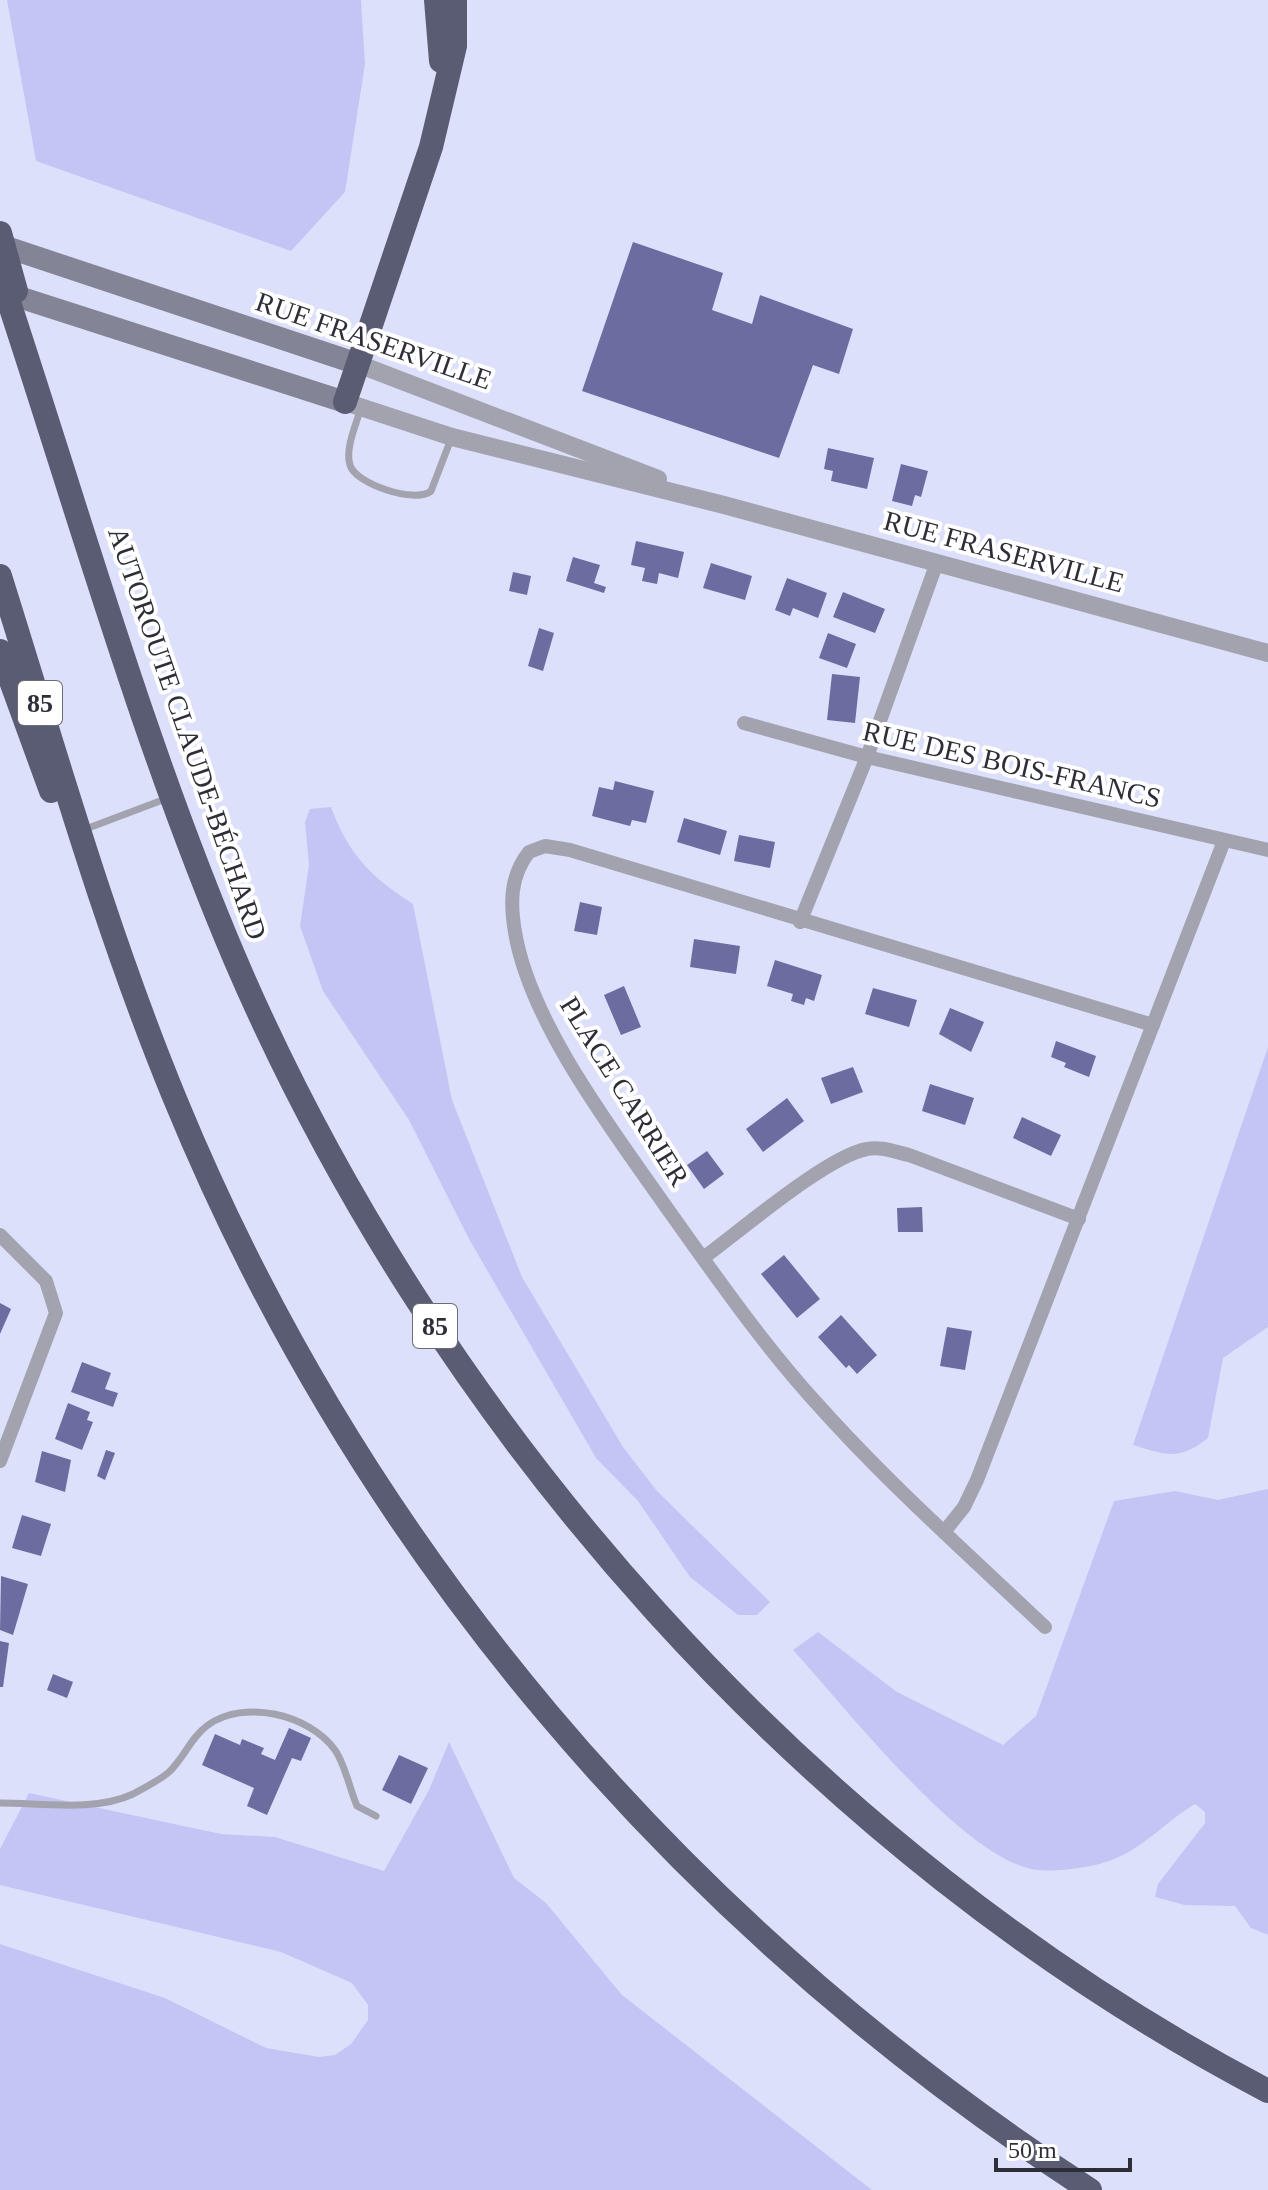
<svg xmlns="http://www.w3.org/2000/svg" width="1268" height="2190" font-family="'Times New Roman',serif">
<rect width="100%" height="100%" fill="#dde0fb"/>
<g fill="#c3c6f5">
<polygon points="7,0 361,0 365,64 345,192 291,251 36,161"/>
<path d="M331,807C349,855 370,876 413,904L452,1100L522,1277L623,1447L657,1491L770,1602L757,1615H738L690,1577L638,1501L596,1458L469,1239L409,1120L323,991L300,926L309,865L305,822L310,809Z"/>
<path d="M1268,1047V1327L1223,1358L1208,1438C1179,1461 1166,1455 1133,1445Z"/>
<path d="M1268,1489V1935L1251,1928L1235,1906L1185,1905L1155,1897L1158,1884L1205,1823V1812L1195,1804C1168,1820 1143,1848 1114,1859C1093,1868 1045,1875 1024,1867C952,1844 846,1708 793,1650L818,1632L897,1692L1003,1745L1036,1716L1114,1501L1175,1491L1218,1500Z"/>
<polygon points="449,1742 514,1878 546,1903 622,1995 872,2190 0,2190 0,1944 165,1998 266,2048 319,2057 335,2055 351,2044 368,2020 368,2005 352,1983 281,1952 0,1885 0,1849 29,1793 221,1834 275,1837 384,1871 429,1790"/>
</g>
<g fill="#6b6da1">
<polygon points="633,242 723,273 712,310 752,324 760,295 853,329 839,374 813,365 779,458 582,391"/>
<polygon points="828,448 874,458 867,489 831,481 833,471 824,469"/>
<polygon points="901,464 928,471 921,497 915,495 912,506 892,501"/>
<polygon points="636,541 684,552 678,578 659,573 657,584 642,581 645,568 631,565"/>
<polygon points="573,557 600,565 594,583 606,587 604,593 566,581"/>
<polygon points="711,563 752,576 745,600 703,588"/>
<polygon points="513,572 531,576 527,595 509,591"/>
<polygon points="787,578 827,593 818,618 793,608 790,616 775,610"/>
<polygon points="843,592 885,609 875,633 833,617"/>
<polygon points="539,628 554,633 543,671 528,666"/>
<polygon points="828,633 856,644 847,668 819,658"/>
<polygon points="832,674 860,677 855,723 827,720"/>
<polygon points="615,781 654,791 646,823 632,820 630,826 592,816 599,787 613,790"/>
<polygon points="684,818 727,831 720,855 677,842"/>
<polygon points="739,835 775,842 770,868 734,861"/>
<polygon points="580,902 602,907 597,935 574,931"/>
<polygon points="694,939 740,946 736,974 690,967"/>
<polygon points="775,960 822,975 814,1001 806,998 804,1005 791,1001 793,994 767,986"/>
<polygon points="624,986 641,1027 621,1035 604,995"/>
<polygon points="873,988 917,1000 909,1027 865,1014"/>
<polygon points="950,1008 984,1022 971,1052 939,1034"/>
<polygon points="1056,1041 1096,1056 1089,1077 1064,1067 1066,1063 1051,1057"/>
<polygon points="853,1067 863,1092 831,1104 821,1078"/>
<polygon points="930,1084 974,1098 965,1125 922,1111"/>
<polygon points="787,1098 804,1121 763,1152 746,1129"/>
<polygon points="1022,1117 1061,1135 1051,1156 1013,1138"/>
<polygon points="707,1151 724,1174 704,1189 687,1165"/>
<polygon points="922,1207 923,1232 898,1232 897,1208"/>
<polygon points="784,1255 820,1299 797,1318 761,1274"/>
<polygon points="0,1303 11,1309 0,1334"/>
<polygon points="841,1315 877,1355 857,1374 849,1365 846,1368 818,1337"/>
<polygon points="947,1327 972,1331 965,1370 940,1366"/>
<polygon points="82,1362 111,1373 105,1389 118,1393 113,1407 71,1392"/>
<polygon points="68,1403 90,1412 87,1420 93,1422 82,1450 55,1439"/>
<polygon points="106,1450 115,1453 105,1480 97,1476"/>
<polygon points="42,1451 71,1460 65,1492 35,1482"/>
<polygon points="22,1515 51,1524 41,1556 12,1548"/>
<polygon points="1,1576 28,1584 13,1635 0,1630"/>
<polygon points="0,1641 9,1643 3,1687 0,1687"/>
<polygon points="53,1674 73,1682 67,1698 47,1690"/>
<polygon points="289,1728 311,1738 301,1761 292,1758 267,1815 247,1806 254,1788 202,1765 215,1734 240,1745 242,1739 264,1748 261,1754 275,1760"/>
<polygon points="399,1755 428,1768 411,1804 382,1790"/>
</g>
<g fill="none" stroke-linecap="round" stroke-linejoin="round">
<g stroke="#a2a3af" stroke-width="7">
<path d="M360,410C356,426 345,448 350,465C355,484 416,504 431,491L451,439"/>
<polyline points="83,830 168,798"/>
<path d="M0,1803C41,1803 95,1812 133,1794C144,1788 160,1780 169,1772C184,1758 191,1737 208,1725C244,1699 309,1714 335,1750C345,1764 350,1790 357,1806L376,1816"/>
</g>
<g stroke="#a2a3af" stroke-width="14">
<polyline points="744,723 867,757 1268,850"/>
<polyline points="800,922 867,757 936,565"/>
<polyline points="0,1235 46,1281 56,1313 0,1461"/>
<path d="M703,1258C739,1232 827,1156 867,1149C881,1146 895,1152 909,1155L1079,1219"/>
<polyline points="944,1532 964,1507 977,1480 1224,841"/>
<path d="M1045,1627C969,1555 890,1485 820,1407C764,1346 717,1278 669,1211C616,1135 530,1024 515,932C510,903 510,876 529,852L545,846L570,850L1153,1025"/>
</g>
<g stroke="#a2a3af" stroke-width="18">
<polyline points="358,364 658,479"/>
<polyline points="345,402 452,437 724,505 1268,653"/>
</g>
<g stroke="#838495" stroke-width="22">
<polyline points="0,245 358,364"/>
<polyline points="0,291 345,402"/>
</g>
<g stroke="#5a5c73" stroke-width="24">
<polyline points="436,0 441,61"/>
<polyline points="0,233 16,291"/>
<path d="M0,275C76,503 141,738 235,959C437,1430 813,1853 1268,2091"/>
<polyline points="345,402 431,147 455,46 455,0"/>
<path d="M0,576C55,751 105,929 175,1099C361,1552 681,1924 1090,2190"/>
<polyline points="0,651 51,791"/>
</g>
</g>
<g text-anchor="middle" stroke-width="8" stroke-linejoin="round" paint-order="stroke">
<g fill="#fff" stroke="#6c6d74" stroke-width="2">
<rect x="18" y="681" width="44" height="44" rx="6"/>
<rect x="413" y="1304" width="44" height="44" rx="6"/>
</g>
<g font-size="26" font-weight="bold" fill="#2d2e38">
<text x="40" y="712">85</text>
<text x="435" y="1335">85</text>
</g>
<g font-size="28" fill="#2d2e38" stroke="#fff">
<text transform="translate(374 340) rotate(19)" y="10">RUE FRASERVILLE</text>
<text transform="translate(1004 551) rotate(15)" y="10">RUE FRASERVILLE</text>
<text transform="translate(188 733) rotate(71)" y="10">AUTOROUTE CLAUDE-BÉCHARD</text>
<text transform="translate(1012 764) rotate(13)" y="10">RUE DES BOIS-FRANCS</text>
<text transform="translate(625 1091) rotate(58)" y="10">PLACE CARRIER</text>
</g>
</g>
<path d="M996 2158v12h134v-12" fill="none" stroke="#2d2e38" stroke-width="4"/>
<text x="1008" y="2158" font-size="24" fill="#2d2e38" stroke="#ffffff" stroke-width="6" paint-order="stroke">50 m</text>
</svg>
